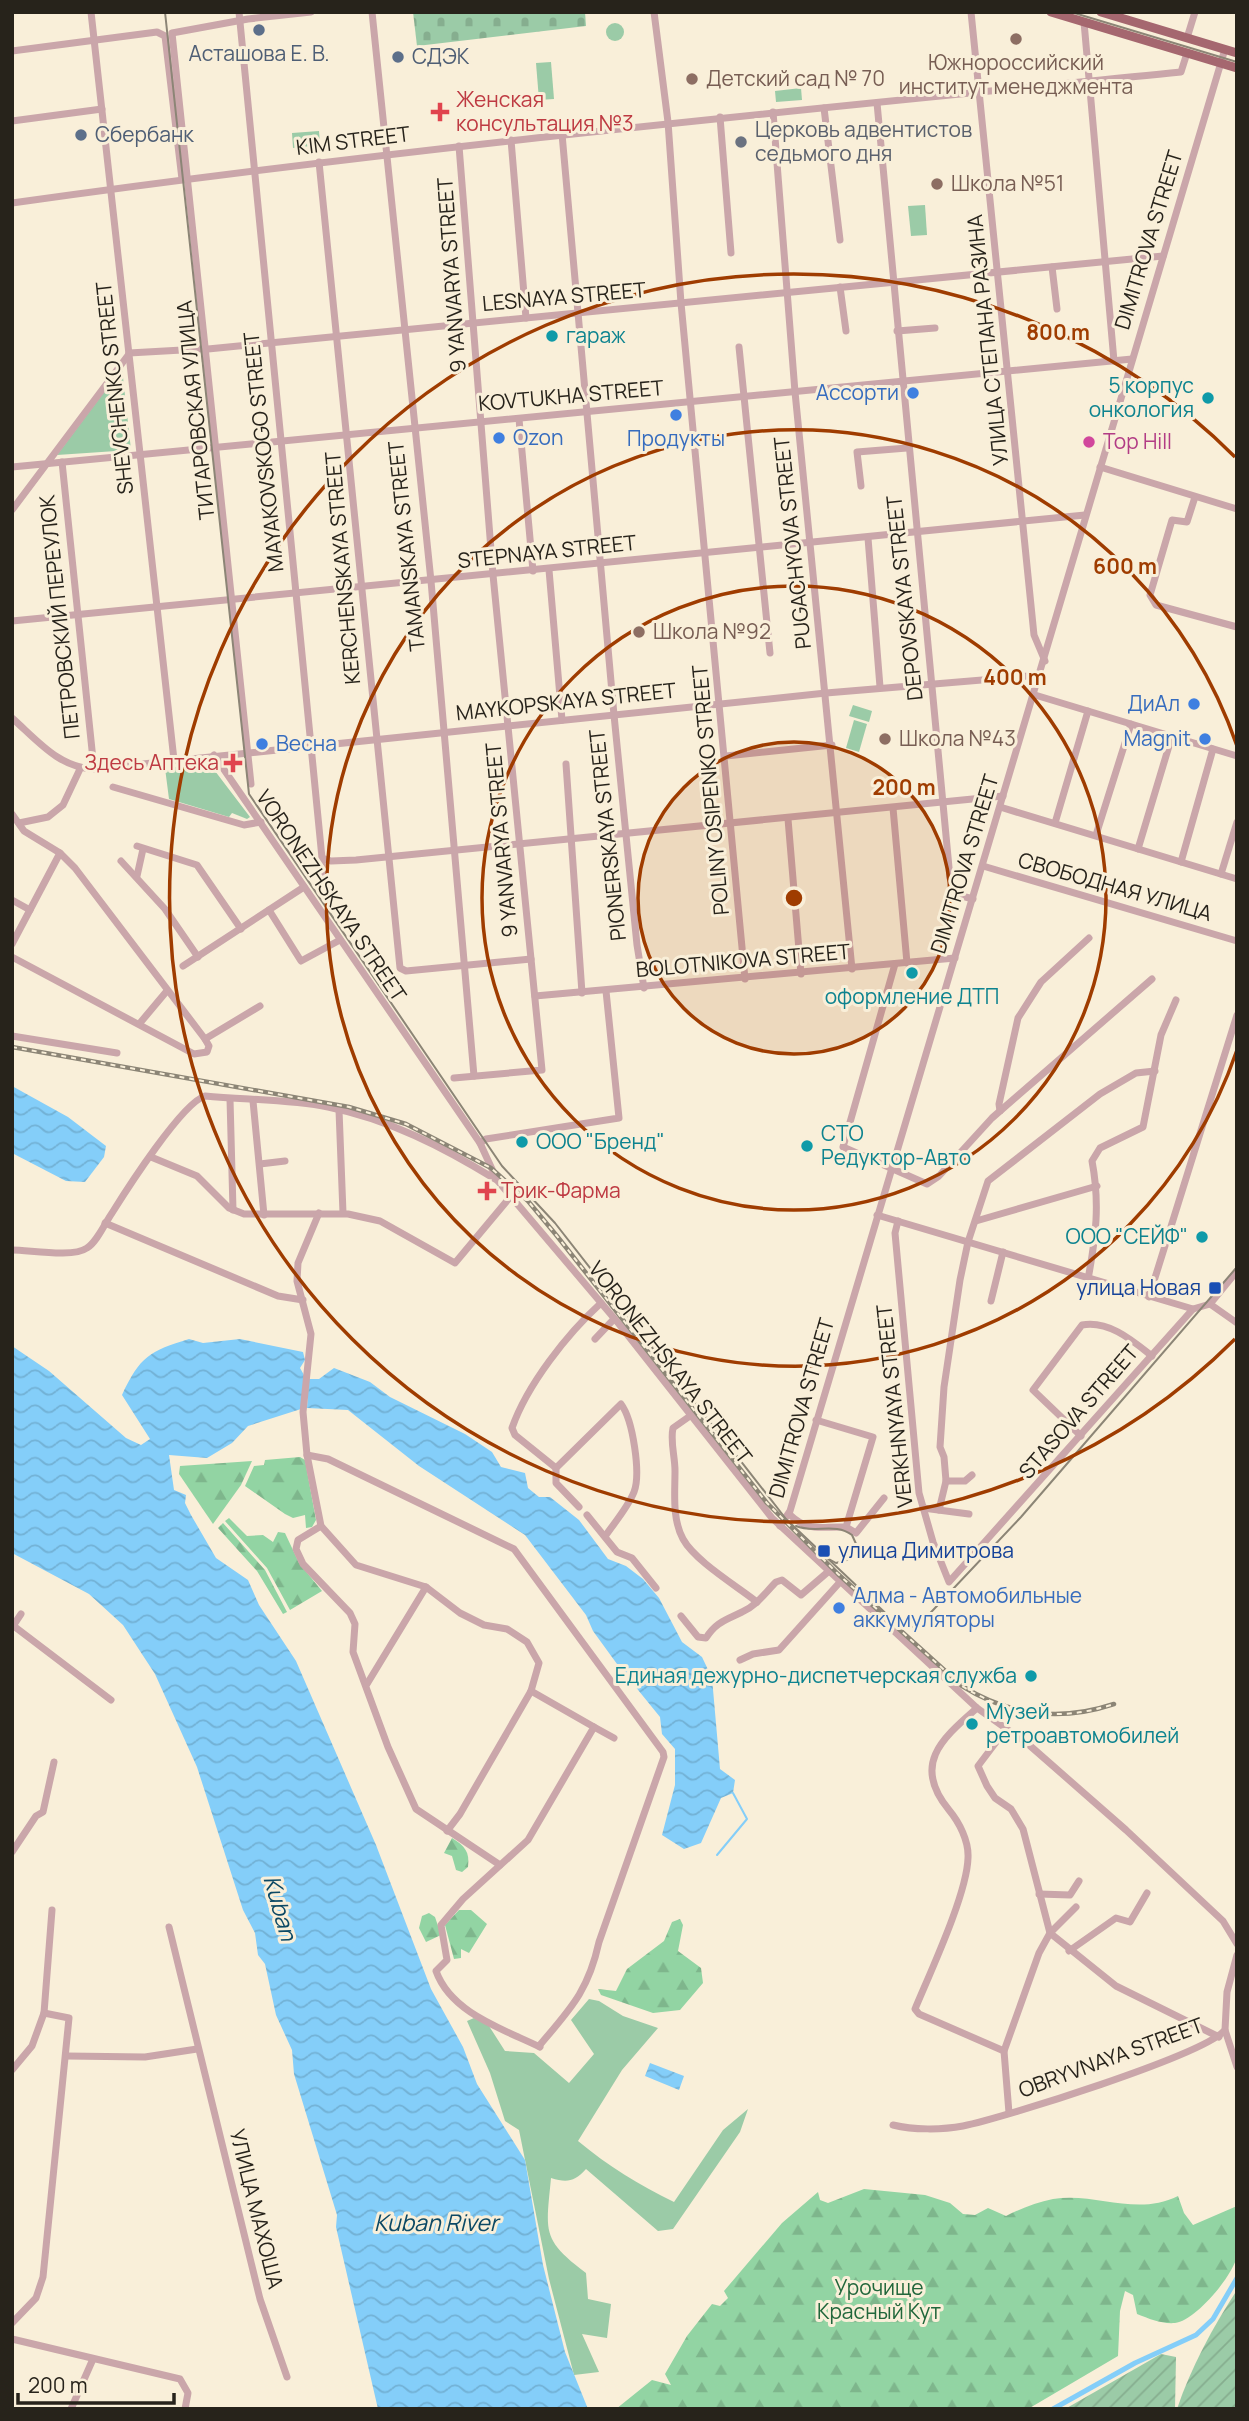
<svg xmlns="http://www.w3.org/2000/svg" width="1249" height="2421" font-family="Manrope,sans-serif">
<defs>
<pattern id="forest-firs" width="22" height="20" patternUnits="userSpaceOnUse" patternTransform="scale(1.75)"><rect width="22" height="20" fill="#92d4a3"/><path d="M5 1l3.5 6h-7zM16 11l3.5 6h-7z" fill="#7eb68c"/></pattern>
<pattern id="cemetery-stones" width="16" height="16" patternUnits="userSpaceOnUse" patternTransform="scale(1.75)"><rect width="16" height="16" fill="#9bcba7"/><path d="M2 7V4a2 2 0 0 1 4 0v3zM10 15v-3a2 2 0 0 1 4 0v3z" fill="#86ae8f"/></pattern>
<pattern id="garden-furrows" width="10" height="10" patternUnits="userSpaceOnUse" patternTransform="scale(1.75)"><rect width="10" height="10" fill="#9bcba7"/><path d="M-1 1l2-2M0 10L10 0M9 11l2-2" fill="none" stroke="#86ae8f"/></pattern>
<pattern id="water-waves" width="16" height="10" patternUnits="userSpaceOnUse" patternTransform="scale(1.75)"><rect width="16" height="10" fill="#84cef9"/><path d="M0 5q4-4 8 0t8 0" fill="none" stroke="#72b1d5"/></pattern>
</defs>
<rect width="100%" height="100%" fill="#f9efd9"/>
<g fill="#9bcba7">
<circle cx="615" cy="32" r="9"/>
<polygon points="551,62 554,99 539,100 536,63"/>
<polygon points="801,88 802,100 776,102 775,91"/>
<polygon points="319,131 320,145 293,148 292,133"/>
<polygon points="925,205 927,235 911,236 908,206"/>
<polygon points="122,368 131,450 57,455"/>
<polygon points="853,705 872,711 869,722 849,716"/>
<polygon points="854,720 867,724 859,752 846,748"/>
<polygon points="203,764 215,771 250,817 247,819 232,813 229,817 169,799 165,768"/>
<path d="M589,1999L599,2001L623,2016L658,2028L622,2070L578,2141C608,2166 639,2185 674,2202L723,2130L748,2109L740,2132L673,2229L658,2231L586,2169C574,2182 567,2183 551,2178C546,2232 541,2239 586,2273L588,2299L611,2304L607,2338L582,2334L599,2372L574,2375L549,2279L519,2130L505,2121L490,2073L467,2021L474,2018L489,2026L505,2051L534,2053L569,2083L594,2054L571,2020Z"/>
</g>
<g fill="url(#forest-firs)">
<polygon points="300,1457 305,1460 316,1520 312,1527 306,1528 305,1515 293,1518 285,1514 245,1486 254,1466 264,1465 265,1460"/>
<polygon points="252,1461 241,1485 213,1524 179,1474 180,1466"/>
<polygon points="229,1518 247,1536 263,1535 273,1542 278,1532 285,1533 299,1563 322,1591 290,1610 267,1568 225,1521"/>
<polygon points="223,1523 265,1570 287,1612 283,1614 257,1571 218,1528"/>
<path d="M452,1838C465,1846 470,1852 468,1867L462,1872L456,1870L452,1856L444,1853Z"/>
<polygon points="459,1910 471,1910 487,1924 469,1953 461,1949 461,1958 454,1959 445,1925"/>
<polygon points="429,1913 435,1917 441,1935 426,1942 419,1928 422,1916"/>
<polygon points="680,1919 683,1925 678,1951 701,1968 703,1983 680,2010 653,2013 601,1995 598,1989 616,1991 627,1969 664,1941 672,1922"/>
<path d="M864,2189L925,2195L950,2203L963,2214L975,2215L988,2208L1006,2216C1020,2209 1037,2202 1053,2199C1096,2192 1136,2217 1178,2196L1184,2213L1193,2225L1237,2206C1237,2222 1239,2240 1237,2256C1233,2276 1195,2321 1175,2323C1161,2324 1150,2319 1137,2314L1133,2295L1125,2291L1120,2311L1118,2356L1028,2409H616L652,2380L671,2385L665,2374L687,2336L712,2304L720,2306L728,2298L724,2291L782,2223L818,2192L820,2200L828,2203Z"/>
</g>
<polygon fill="url(#cemetery-stones)" points="413,12 585,12 586,26 417,46"/>
<g fill="url(#garden-furrows)">
<path d="M1237,2290V2409H1177C1191,2367 1213,2327 1237,2290Z"/>
<polygon points="1161,2354 1176,2357 1175,2409 1065,2409"/>
</g>
<g fill="url(#water-waves)">
<polygon points="12,1086 68,1117 106,1146 104,1157 85,1182 66,1181 12,1153"/>
<path d="M189,1339L203,1343L240,1339L303,1352L305,1360L300,1368L304,1375L301,1409L248,1426L232,1443L207,1458L169,1455L174,1490L186,1495L185,1503L191,1515L216,1558L248,1580L259,1605L296,1661L376,1845L431,1989L463,2047L477,2084L525,2160L543,2265L565,2352L588,2409H378L336,2227L337,2215L294,2074L292,2050L276,2015L265,1964L258,1955L255,1933L243,1910L197,1767L155,1674L123,1625L89,1594L12,1553V1346L49,1371L126,1438L141,1445L150,1439L122,1395C140,1356 150,1351 189,1339Z"/>
<polygon points="334,1368 370,1382 390,1397 465,1434 492,1452 501,1467 525,1473 528,1488 539,1497 550,1497 579,1520 608,1559 626,1566 643,1579 659,1598 682,1642 702,1657 712,1678 720,1769 735,1780 733,1793 721,1798 701,1843 684,1849 662,1835 675,1785 675,1749 662,1734 660,1717 617,1664 593,1631 586,1615 525,1535 419,1466 348,1410 307,1408 309,1379 319,1379"/>
<polygon points="650,2063 684,2076 679,2090 645,2076"/>
</g>
<g fill="none" stroke-linecap="round" stroke-linejoin="round">
<polyline stroke="#84cef9" stroke-width="2" points="717,1855 747,1819 733,1793"/>
<polyline stroke="#84cef9" stroke-width="5" points="1053,2409 1135,2363 1196,2335 1213,2319 1237,2278"/>
<g stroke="#caa6aa" stroke-width="7">
<polyline points="91,12 174,760"/>
<polyline points="239,12 322,858 322,888"/>
<polyline points="372,12 431,581 474,1076"/>
<polyline points="654,12 668,122 681,303 745,979"/>
<polyline points="971,12 1034,635 1045,661"/>
<polyline points="1084,22 1114,361"/>
<polyline points="1187,38 1195,12"/>
<polyline points="12,51 157,32 165,36 182,179"/>
<polyline points="877,103 950,878 958,895 973,899"/>
<polyline points="824,108 840,240"/>
<polyline points="773,112 795,392 852,969"/>
<polyline points="720,117 731,253"/>
<polyline points="12,121 102,109"/>
<polyline points="562,134 614,715 637,945 644,988"/>
<polyline points="511,140 526,318"/>
<polyline points="319,162 400,968 406,971 531,959"/>
<path d="M12,203C401,148 791,111 1181,72L1187,53"/>
<polyline points="1052,267 1057,309"/>
<polyline points="840,287 846,331"/>
<polyline points="897,331 935,328"/>
<polyline points="739,347 770,653"/>
<polyline points="208,349 1163,256"/>
<polyline points="129,353 200,349"/>
<polyline points="519,419 533,571"/>
<polyline points="62,462 94,769"/>
<polyline points="12,467 1132,359"/>
<polyline points="1100,467 1237,509"/>
<polyline points="861,486 857,452 907,448"/>
<polyline points="1195,497 1187,522 1172,520 1150,595 1156,605 1237,627"/>
<polyline points="12,510 129,354"/>
<polyline points="868,538 880,687"/>
<polyline points="549,570 562,720"/>
<polyline points="12,621 1085,515"/>
<polyline points="1035,695 1237,756"/>
<path d="M12,718C37,740 59,768 94,769L826,693L1041,675"/>
<polyline points="214,755 480,1143 497,1180 619,1324 772,1518 977,1708 1028,1744 1126,1830 1223,1921 1237,1944"/>
<polyline points="726,756 832,745"/>
<polyline points="566,764 582,993"/>
<polyline points="251,784 172,33 248,19 311,12"/>
<polyline points="113,787 244,825 261,822"/>
<polyline points="1000,807 1237,879"/>
<polyline points="893,808 907,963"/>
<polyline points="12,814 24,831 60,853 75,868 205,1039 209,1046 207,1052 194,1054 12,957"/>
<polyline points="788,819 801,974"/>
<polyline points="19,823 48,817 63,805 80,769"/>
<polyline points="1055,823 1088,711"/>
<polyline points="1096,835 1131,724"/>
<polyline points="137,846 197,865 241,929"/>
<polyline points="1138,849 1172,736"/>
<polyline points="322,858 331,861 356,860 1003,796"/>
<polyline points="121,861 165,909 198,957"/>
<polyline points="1181,862 1213,749"/>
<polyline points="983,866 1237,941"/>
<polyline points="1221,874 1237,822"/>
<polyline points="137,876 143,849"/>
<polyline points="12,900 30,910"/>
<polyline points="269,910 301,961 340,940"/>
<polyline points="12,944 60,853"/>
<polyline points="895,964 843,1147 927,1184 939,1176 992,1118 1152,979"/>
<polyline points="183,966 304,887"/>
<polyline points="535,996 955,958"/>
<polyline points="140,1023 166,992"/>
<polyline points="12,1036 117,1053"/>
<polyline points="205,1039 260,1006"/>
<polyline points="454,1078 542,1070 493,575 459,146"/>
<polyline points="230,1099 233,1210"/>
<polyline points="253,1101 264,1215"/>
<polyline points="339,1110 343,1213"/>
<polyline points="1000,1111 999,1104 1018,1018 1041,982 1089,938"/>
<polyline points="480,1143 486,1139 619,1118 606,991"/>
<polyline points="151,1157 197,1176 229,1208 244,1214 348,1214 380,1221 455,1263 511,1196"/>
<polyline points="260,1164 285,1161"/>
<polyline points="319,1213 298,1263 297,1281 311,1334 303,1412 307,1455 321,1526 356,1565 426,1587 460,1613 484,1625 507,1629 527,1642 539,1663 531,1691 460,1814 447,1831"/>
<polyline points="877,1215 1193,1309"/>
<polyline points="898,1221 895,1233 919,1493 933,1542 949,1582 1193,1309 1210,1304 1237,1271"/>
<polyline points="976,1221 1097,1186"/>
<polyline points="105,1223 278,1296 303,1300"/>
<path d="M12,1250C30,1250 73,1258 87,1248C97,1242 105,1223 112,1213C127,1189 182,1103 205,1096C245,1100 289,1099 328,1107C388,1119 443,1147 495,1179"/>
<path d="M1088,1279C1096,1237 1100,1203 1092,1161L1100,1148L1143,1127L1161,1035L1176,1000"/>
<polyline points="1149,1297 1237,1015"/>
<polyline points="991,1301 1003,1252"/>
<polyline points="1210,1304 1237,1323"/>
<polyline points="595,1339 614,1319"/>
<path d="M690,1416L673,1428C670,1442 675,1456 675,1471C675,1493 672,1519 683,1539C695,1561 737,1586 757,1602"/>
<path d="M1081,1436L1033,1390L1082,1325C1109,1320 1133,1341 1152,1356"/>
<path d="M307,1455L328,1459L514,1549L663,1752L664,1757L599,1942C588,1992 570,2009 539,2046"/>
<path d="M556,1468L515,1435L512,1428C527,1385 567,1334 601,1303"/>
<polyline points="946,1481 965,1481 972,1475"/>
<path d="M579,1507L556,1483V1468L621,1404C633,1420 641,1474 634,1492C628,1507 615,1522 606,1535"/>
<polyline points="923,1508 969,1514"/>
<polyline points="939,1510 946,1481 944,1457 940,1447 944,1387 960,1280 968,1242 988,1181 1100,1094 1136,1073 1155,1071"/>
<path d="M789,1514C809,1533 820,1526 846,1527L873,1437L816,1420"/>
<polyline points="587,1515 617,1552 632,1558 656,1588"/>
<polyline points="321,1526 298,1540 296,1549 303,1564 350,1613 355,1624 353,1652 388,1747 416,1809 500,1865"/>
<polyline points="780,1526 790,1511 1225,49"/>
<polyline points="846,1527 856,1533 884,1498"/>
<path d="M681,1616L698,1637L706,1638C716,1622 726,1620 742,1612C756,1606 765,1593 776,1582L782,1580L801,1595L829,1571"/>
<polyline points="13,1626 21,1614"/>
<polyline points="15,1627 111,1700"/>
<polyline points="740,1660 753,1654 779,1650 840,1582"/>
<polyline points="367,1684 426,1587"/>
<path d="M531,1691L594,1727L528,1840L463,1899L441,1925L447,1960L436,1971C451,2013 503,2029 540,2047"/>
<path d="M977,1708C943,1738 911,1764 949,1810C959,1822 969,1841 968,1858C967,1894 930,1973 915,2009L919,2014L1004,2051"/>
<polyline points="594,1727 614,1738"/>
<polyline points="1006,1729 978,1766 987,1786 995,1798 1011,1809 1023,1829 1050,1933 1116,1986 1219,2037"/>
<polyline points="12,1852 36,1816 43,1812 54,1762"/>
<polyline points="1039,1894 1070,1895 1079,1881"/>
<polyline points="169,1927 260,2299 287,2377"/>
<polyline points="1069,1951 1116,1918 1130,1922 1147,1893"/>
<polyline points="1225,2030 1237,2067"/>
<polyline points="67,2056 145,2057 197,2049"/>
<polyline points="12,2070 32,2046 44,2013 52,1910"/>
<polyline points="1009,2113 1004,2051 1039,1953 1050,1933 1076,1907"/>
<path d="M893,2125C913,2130 942,2130 963,2126C1003,2118 1204,2055 1225,2030L1227,1992L1237,1955"/>
<polyline points="12,2323 36,2298 43,2277 69,2018 44,2013"/>
<polyline points="12,2339 180,2379 188,2393 185,2409"/>
<polyline points="71,2409 93,2359"/>
</g>
<g stroke="#a5676f" stroke-width="9">
<polyline points="1051,12 1237,68"/>
<polyline points="1101,12 1237,53"/>
</g>
<g stroke="#8c8576" stroke-width="2">
<polyline points="165,12 249,794 502,1166 555,1223 786,1519 897,1624 908,1628 918,1626 1021,1517 1237,1267"/>
<polyline points="1071,12 1237,62"/>
<path d="M796,1526C814,1534 835,1522 852,1535L857,1546L850,1559L836,1563L827,1558"/>
</g>
<g stroke="#8c8576" stroke-width="4.5">
<path id="rail" d="M12,1047L349,1107L406,1124L491,1168L528,1201L557,1236L767,1503L838,1574L962,1686C1010,1716 1060,1722 1114,1704"/>
</g>
<use href="#rail" stroke="#f9efd9" stroke-width="2" stroke-dasharray="5" stroke-linecap="butt"/>
</g>
<circle cx="794" cy="898" r="156" fill="#9f3c00" fill-opacity=".12"/>
<g fill="none" stroke="#9f3c00" stroke-width="3.5">
<circle cx="794" cy="898" r="156"/>
<circle cx="794" cy="898" r="312"/>
<path d="M1237 1050A468 468 0 1 1 1237 746"/>
<path d="M1235 1339A624 624 0 1 1 1235 457"/>
</g>
<g fill="#5c6f8a" stroke="#f9efd9" stroke-width="2.5">
<circle cx="259" cy="30" r="7"/>
<circle cx="398" cy="57" r="7"/>
<circle cx="81" cy="135" r="7"/>
</g>
<g fill="#8d6e63" stroke="#f9efd9" stroke-width="2.5">
<circle cx="1016" cy="39" r="7"/>
<circle cx="692" cy="79" r="7"/>
<circle cx="937" cy="184" r="7"/>
<circle cx="639" cy="632" r="7"/>
<circle cx="885" cy="739" r="7"/>
</g>
<g fill="#e0444e" stroke="#f9efd9" stroke-width="2.5">
<path d="M436.5 101.5h7v7h7v7h-7v7h-7v-7h-7v-7h7z"/>
<path d="M229.5 752.5h7v7h7v7h-7v7h-7v-7h-7v-7h7z"/>
<path d="M483.5 1180.5h7v7h7v7h-7v7h-7v-7h-7v-7h7z"/>
</g>
<circle fill="#6b7280" stroke="#f9efd9" stroke-width="2.5" cx="741" cy="142" r="7"/>
<g fill="#0f9aa8" stroke="#f9efd9" stroke-width="2.5">
<circle cx="552" cy="336" r="7"/>
<circle cx="1208" cy="398" r="7"/>
<circle cx="912" cy="973" r="7"/>
<circle cx="522" cy="1142" r="7"/>
<circle cx="807" cy="1146" r="7"/>
<circle cx="1202" cy="1237" r="7"/>
<circle cx="1031" cy="1676" r="7"/>
<circle cx="972" cy="1724" r="7"/>
</g>
<g fill="#3f7fe0" stroke="#f9efd9" stroke-width="2.5">
<circle cx="913" cy="393" r="7"/>
<circle cx="676" cy="415" r="7"/>
<circle cx="499" cy="438" r="7"/>
<circle cx="1194" cy="704" r="7"/>
<circle cx="1205" cy="739" r="7"/>
<circle cx="262" cy="744" r="7"/>
<circle cx="839" cy="1608" r="7"/>
</g>
<circle fill="#d1479c" stroke="#f9efd9" stroke-width="2.5" cx="1089" cy="442" r="7"/>
<g fill="#1a4fb4" stroke="#f9efd9" stroke-width="2.5">
<rect x="1208" y="1281" width="14" height="14" rx="3.5"/>
<rect x="817" y="1544" width="14" height="14" rx="3.5"/>
</g>
<g text-anchor="middle" stroke-width="6" stroke-linejoin="round" paint-order="stroke">
<g font-size="21" fill="#4e5e75" stroke="#f9efd9" text-anchor="start">
<text x="259" y="61" text-anchor="middle">Асташова Е. В.</text>
<text x="412" y="64">СДЭК</text>
<text x="95" y="142">Сбербанк</text>
</g>
<g font-size="21" fill="#785e54" stroke="#f9efd9" text-anchor="start">
<text x="1016" y="70" text-anchor="middle">Южнороссийский<tspan x="1016" dy="24">институт менеджмента</tspan></text>
<text x="706" y="86">Детский сад № 70</text>
<text x="951" y="191">Школа №51</text>
<text x="653" y="639">Школа №92</text>
<text x="899" y="746">Школа №43</text>
</g>
<g font-size="21" fill="#be3a42" stroke="#f9efd9" text-anchor="start">
<text x="456" y="107">Женская<tspan x="456" dy="24">консультация №3</tspan></text>
<text x="219" y="770" text-anchor="end">Здесь Аптека</text>
<text x="501" y="1198">Трик-Фарма</text>
</g>
<g font-size="21" fill="#5b616d" stroke="#f9efd9" text-anchor="start">
<text x="755" y="137">Церковь адвентистов<tspan x="755" dy="24">седьмого дня</tspan></text>
</g>
<g font-size="21" fill="#27231b" stroke="#f9efd9">
<text transform="translate(353 141) rotate(-7)" y="7">KIM STREET</text>
<text transform="translate(1149 240) rotate(-73)" y="7">DIMITROVA STREET</text>
<text transform="translate(452 275) rotate(-94)" y="7">9 YANVARYA STREET</text>
<text transform="translate(564 297) rotate(-5)" y="7">LESNAYA STREET</text>
<text transform="translate(988 340) rotate(-96)" y="7">УЛИЦА СТЕПАНА РАЗИНА</text>
<text transform="translate(115 388) rotate(-96)" y="7">SHEVCHENKO STREET</text>
<text transform="translate(571 396) rotate(-5)" y="7">KOVTUKHA STREET</text>
<text transform="translate(196 410) rotate(-96)" y="7">ТИТАРОВСКАЯ УЛИЦА</text>
<text transform="translate(264 452) rotate(-96)" y="7">MAYAKOVSKOGO STREET</text>
<text transform="translate(793 543) rotate(-96)" y="7">PUGACHYOVA STREET</text>
<text transform="translate(407 546) rotate(-96)" y="7">TAMANSKAYA STREET</text>
<text transform="translate(547 552) rotate(-6)" y="7">STEPNAYA STREET</text>
<text transform="translate(343 568) rotate(-95)" y="7">KERCHENSKAYA STREET</text>
<text transform="translate(905 598) rotate(-96)" y="7">DEPOVSKAYA STREET</text>
<text transform="translate(60 617) rotate(-96)" y="7">ПЕТРОВСКИЙ ПЕРЕУЛОК</text>
<text transform="translate(566 702) rotate(-6)" y="7">MAYKOPSKAYA STREET</text>
<text transform="translate(711 790) rotate(-95)" y="7">POLINY OSIPENKO STREET</text>
<text transform="translate(608 835) rotate(-96)" y="7">PIONERSKAYA STREET</text>
<text transform="translate(502 840) rotate(-95)" y="7">9 YANVARYA STREET</text>
<text transform="translate(965 864) rotate(-73)" y="7">DIMITROVA STREET</text>
<text transform="translate(1115 887) rotate(16)" y="7">СВОБОДНАЯ УЛИЦА</text>
<text transform="translate(331 896) rotate(56)" y="7">VORONEZHSKAYA STREET</text>
<text transform="translate(743 961) rotate(-5)" y="7">BOLOTNIKOVA STREET</text>
<text transform="translate(670 1363) rotate(52)" y="7">VORONEZHSKAYA STREET</text>
<text transform="translate(895 1406) rotate(-96)" y="7">VERKHNYAYA STREET</text>
<text transform="translate(802 1408) rotate(-74)" y="7">DIMITROVA STREET</text>
<text transform="translate(1079 1412) rotate(-49)" y="7">STASOVA STREET</text>
<text transform="translate(1111 2058) rotate(-20)" y="7">OBRYVNAYA STREET</text>
<text transform="translate(256 2209) rotate(76)" y="7">УЛИЦА МАХОША</text>
</g>
<g font-size="21" fill="#0d838f" stroke="#f9efd9" text-anchor="start">
<text x="566" y="343">гараж</text>
<text x="1194" y="393" text-anchor="end">5 корпус<tspan x="1194" dy="24">онкология</tspan></text>
<text x="912" y="1004" text-anchor="middle">оформление ДТП</text>
<text x="821" y="1141">СТО<tspan x="821" dy="24">Редуктор-Авто</tspan></text>
<text x="536" y="1149">ООО "Бренд"</text>
<text x="1188" y="1244" text-anchor="end">ООО "СЕЙФ"</text>
<text x="1017" y="1683" text-anchor="end">Единая дежурно-диспетчерская служба</text>
<text x="986" y="1719">Музей<tspan x="986" dy="24">ретроавтомобилей</tspan></text>
</g>
<g font-size="21" fill="#366cbe" stroke="#f9efd9" text-anchor="end">
<text x="899" y="400">Ассорти</text>
<text x="513" y="445" text-anchor="start">Ozon</text>
<text x="676" y="446" text-anchor="middle">Продукты</text>
<text x="1180" y="711">ДиАл</text>
<text x="1191" y="746">Magnit</text>
<text x="276" y="751" text-anchor="start">Весна</text>
<text x="853" y="1603" text-anchor="start">Алма - Автомобильные<tspan x="853" dy="24">аккумуляторы</tspan></text>
</g>
<g font-size="21" fill="#b23c85" stroke="#f9efd9" text-anchor="start">
<text x="1103" y="449">Top Hill</text>
</g>
<g font-size="21" fill="#164399" stroke="#f9efd9" text-anchor="end">
<text x="1201" y="1295">улица Новая</text>
<text x="838" y="1558" text-anchor="start">улица Димитрова</text>
</g>
<g font-size="21" fill="#21673b" stroke="#f9efd9">
<text x="879" y="2295">Урочище<tspan x="879" dy="24">Красный Кут</tspan></text>
</g>
<g font-size="23" font-style="italic" fill="#0c4965" stroke="#f9efd9">
<text transform="translate(280 1908) rotate(74)" y="8">Kuban</text>
<text x="436" y="2231">Kuban River</text>
</g>
</g>
<circle cx="794" cy="898" r="10" fill="#9f3c00" stroke="#f9efd9" stroke-width="3.5"/>
<g font-size="21" text-anchor="middle" font-weight="bold" fill="#9f3c00" stroke="#f9efd9" stroke-width="6" stroke-linejoin="round" paint-order="stroke">
<text x="1058" y="340">800 m</text>
<text x="1125" y="574">600 m</text>
<text x="1015" y="685">400 m</text>
<text x="904" y="795">200 m</text>
</g>
<rect width="1249" height="2421" fill="none" stroke="#27231b" stroke-width="28"/>
<path d="M18 2393v10h156v-10" fill="none" stroke="#27231b" stroke-width="3.5"/>
<text x="28" y="2393" font-size="21" fill="#27231b" stroke="#f9efd9" stroke-width="5" paint-order="stroke">200 m</text>
</svg>
